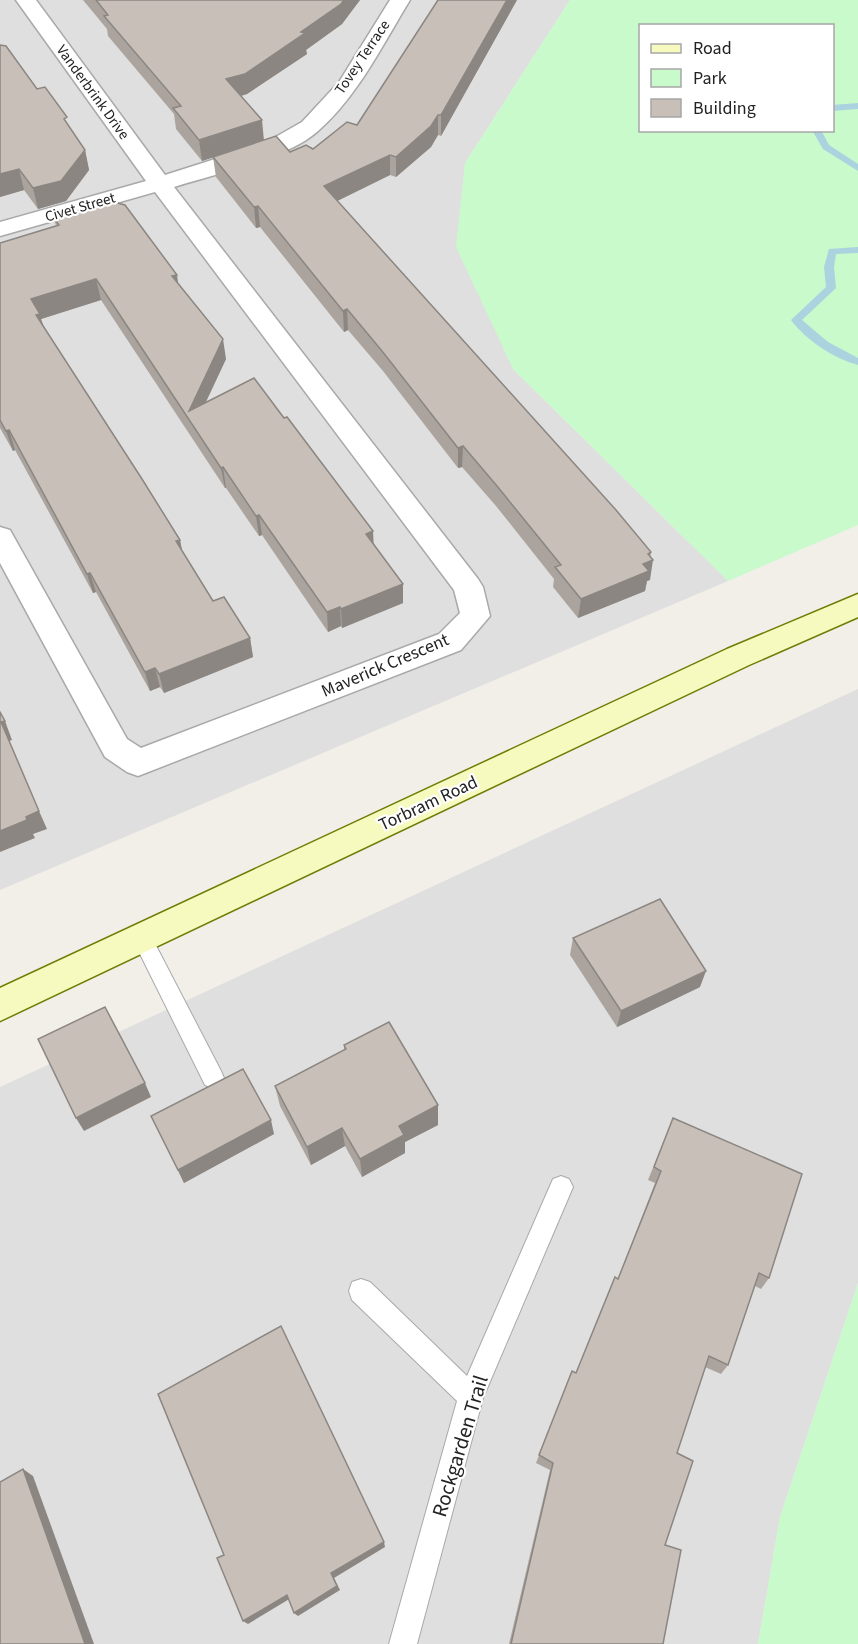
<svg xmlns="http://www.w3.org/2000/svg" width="858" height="1644" font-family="'Source Sans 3',sans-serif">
<rect width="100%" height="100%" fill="#f2efe9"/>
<g fill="#e0dfdf">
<polygon points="0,0 570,0 465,163 513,369 728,581 0,890"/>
<polygon points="858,689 858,1283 780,1517 758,1644 0,1644 0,1087"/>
</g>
<g fill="#c8facc" fill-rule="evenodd">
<path d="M570,0H858V525L728,581L513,369L456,247L465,163ZM640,26H832V130H640Z"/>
<polygon points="858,1283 858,1644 758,1644 780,1517"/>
</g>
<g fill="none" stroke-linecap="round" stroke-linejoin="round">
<g fill="#aad3df" fill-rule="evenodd">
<polygon points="858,103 858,109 832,111 832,105"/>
<polygon points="812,130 821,130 829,145 858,164 858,171 823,149"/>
<path d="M858,247V253L836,254L834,267L836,288L802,320L828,342L858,358V365C833,358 807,341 791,320L826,287L824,267L829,249Z"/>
</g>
<g stroke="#a9a9a9" stroke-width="2">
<g id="service">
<polygon points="142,929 149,932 221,1071 224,1078 221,1085 213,1088 205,1085 132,938 135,932"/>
<polygon points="561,1176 569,1179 573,1187 483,1398 417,1644 389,1644 457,1401 352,1300 349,1291 352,1282 361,1279 370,1282 467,1376 553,1179"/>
</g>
</g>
<g stroke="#a9a9a9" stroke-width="3">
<path id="minor" d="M16,0H36L165,175L265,143L302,122L339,82L390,0H410C383,44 358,96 318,131C287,159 215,174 174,187L478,579L483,587L490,616L461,650L138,776L127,772L105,757L0,563V527L10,530L127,739L141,748L439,634L460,613L454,590L155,192L0,236V222L146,181Z"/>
</g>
<g stroke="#707d05" stroke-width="3">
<polygon id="secondary" points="858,594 858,617 749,665 0,1021 0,988 727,649"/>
</g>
<use href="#service" fill="#fff" fill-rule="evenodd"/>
<use href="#minor" fill="#fff" fill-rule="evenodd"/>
<use href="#secondary" fill="#f7fabf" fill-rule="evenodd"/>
</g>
<g fill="#aba49e">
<polygon points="83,0 360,0 342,24 306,50 307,54 247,94 241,96 264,140 290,152 313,149 357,125 517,0 441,136 438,135 431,147 396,177 390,175 337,201 650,556 650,580 647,581 645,591 578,618 553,587 554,579 496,506 462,467 458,468 383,371 348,330 344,332 260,227 256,228 216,177 213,157 202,161 176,129 174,114 108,36 107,29"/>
<polygon points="0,45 68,126 85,150 89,170 66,201 38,209 24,190 0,197"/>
<polygon points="54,218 178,285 226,359 206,402 373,544 403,603 342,628 341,626 328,632 262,535 259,536 226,488 225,488 101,300 41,319 44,327 180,540 182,551 213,601 250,638 253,657 164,693 160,687 150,691 96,592 93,593 15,450 13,451 0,428 0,243 56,226"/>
<polygon points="573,938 700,987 617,1027 570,955"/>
<polygon points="344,1045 438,1125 405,1142 405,1153 362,1177 345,1146 311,1165 280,1106 275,1086 344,1050"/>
<polygon points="151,1116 274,1134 184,1183"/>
<polygon points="673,1118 769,1278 761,1289 755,1286 728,1365 721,1374 705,1367 677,1453 665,1545 663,1644 509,1644 550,1470 536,1463 572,1371 576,1373 618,1279 655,1183 648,1180"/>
</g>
<g fill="#8b8681">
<polygon points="344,0 360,0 342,24 306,50 307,54 247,94 229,99 226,79 301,32"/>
<polygon points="507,0 517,0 441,136 441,115"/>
<polygon points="438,115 438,135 431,147 396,177 396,157"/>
<polygon points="262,120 264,141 202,161 199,140"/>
<polygon points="85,150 89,170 66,201 38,209 33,188"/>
<polygon points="390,155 390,175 325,207 324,186"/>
<polygon points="19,169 24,190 0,197 0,174"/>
<polygon points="258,206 260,227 256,228 254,207"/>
<polygon points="177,275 180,296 172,276"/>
<polygon points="96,279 101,300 41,319 46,335 36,320 31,299"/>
<polygon points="347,309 348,330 344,332 343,311"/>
<polygon points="223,339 226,359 194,427 189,411"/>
<polygon points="9,430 15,450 13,451 6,431"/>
<polygon points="463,446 462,467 458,468 458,448"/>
<polygon points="223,467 226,488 225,488 221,468"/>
<polygon points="259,515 262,535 259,536 256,516"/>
<polygon points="373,531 374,551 366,534"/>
<polygon points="180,540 184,560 176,541"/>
<polygon points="651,552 649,562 653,560 650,580 647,581 645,591 578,618 581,599 643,564 648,554"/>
<polygon points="90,573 96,592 93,593 87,574"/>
<polygon points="403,584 403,603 342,628 341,609"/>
<polygon points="340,607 341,626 328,632 327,612"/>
<polygon points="250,638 253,657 164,693 159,674"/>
<polygon points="155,668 160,687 150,691 145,672"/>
<polygon points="5,721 12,740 9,741 1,722"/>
<polygon points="39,811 47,829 33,834 35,838 0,852 0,831 26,817"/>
<polygon points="706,971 700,987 617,1027 621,1011"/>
<polygon points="145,1083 151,1097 84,1131 76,1118"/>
<polygon points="438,1105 438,1125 405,1142 405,1153 362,1177 360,1159 399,1126"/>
<polygon points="271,1120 274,1134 184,1183 178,1170"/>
<polygon points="342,1128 345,1146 311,1165 307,1147"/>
<polygon points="23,1469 33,1476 94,1644 85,1644"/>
<polygon points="384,1542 385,1547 334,1578 340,1590 298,1616 294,1613 331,1573"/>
<polygon points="287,1595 291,1598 248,1624 243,1621"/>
</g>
<g fill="#c7bfb8" stroke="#8b8681" stroke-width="1.5">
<polygon points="96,0 344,0 341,4 301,32 305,33 245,74 226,79 262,120 199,140 173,108 181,106 104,16 108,15"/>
<polygon points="438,0 507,0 441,115 438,115 431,126 396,157 390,155 324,186 616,510 651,552 648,554 653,560 643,564 649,571 581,599 555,567 561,565 497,486 463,446 458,448 382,351 347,309 343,311 258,206 254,207 213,157 276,136 290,152 306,145 313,149 347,122 357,125"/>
<polygon points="0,45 6,46 37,89 45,87 67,117 64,119 85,150 61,181 33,188 19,169 0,174"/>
<polygon points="110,201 125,205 177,275 172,276 223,339 189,411 254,378 284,418 287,417 373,531 366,534 403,584 341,609 340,607 327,612 259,515 256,516 223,467 221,468 96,279 31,299 40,314 36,315 142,479 180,540 176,541 213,601 224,597 250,638 159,674 155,668 145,672 90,573 87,574 9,430 6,431 0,420 0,243 59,225 54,218"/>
<polygon points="0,712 5,721 1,722 39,811 26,817 27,820 0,831"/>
<polygon points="660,899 706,971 621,1011 573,938"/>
<polygon points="105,1007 145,1083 76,1118 38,1039"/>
<polygon points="389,1022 438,1105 399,1126 404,1135 360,1159 342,1128 307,1147 275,1086 346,1049 344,1045"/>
<polygon points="243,1069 271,1120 178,1170 151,1116"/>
<polygon points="673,1118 802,1174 769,1278 759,1273 728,1365 709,1356 677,1453 693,1461 665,1545 681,1550 663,1644 511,1644 553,1463 539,1455 572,1371 576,1373 615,1277 618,1279 661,1171 654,1167"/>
<polygon points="281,1326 384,1542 331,1573 337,1586 294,1613 287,1595 243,1621 217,1558 224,1555 158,1394"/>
<polygon points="23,1469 85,1644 0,1644 0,1482"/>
</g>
<g text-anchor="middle" stroke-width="4.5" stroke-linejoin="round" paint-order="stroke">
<g font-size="15" fill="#222" stroke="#fff">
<text transform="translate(362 57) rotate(-56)" y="5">Tovey Terrace</text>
<text transform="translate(93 92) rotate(54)" y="5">Vanderbrink Drive</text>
<text transform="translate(80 207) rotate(-16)" y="5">Civet Street</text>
</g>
<g font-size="18" fill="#222" stroke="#fff">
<text transform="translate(385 665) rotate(-23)" y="6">Maverick Crescent</text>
<text transform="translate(428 803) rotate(-25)" y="6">Torbram Road</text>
</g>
<g font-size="21" fill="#222" stroke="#fff">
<text transform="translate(460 1446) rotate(-73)" y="7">Rockgarden Trail</text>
</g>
</g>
<rect x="639" y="24" width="195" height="108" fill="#ffffff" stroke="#a7a7a7" stroke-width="1.5"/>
<rect x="651" y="44" width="30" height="9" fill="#f7fabf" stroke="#a7a7a7" stroke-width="1.5"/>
<text x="693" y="54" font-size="18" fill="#222222">Road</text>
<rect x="651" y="69" width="30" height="18" fill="#c8facc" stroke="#a7a7a7" stroke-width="1.5"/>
<text x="693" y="84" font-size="18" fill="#222222">Park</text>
<rect x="651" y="99" width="30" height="18" fill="#c7bfb8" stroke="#a7a7a7" stroke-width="1.5"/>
<text x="693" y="114" font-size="18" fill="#222222">Building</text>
</svg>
